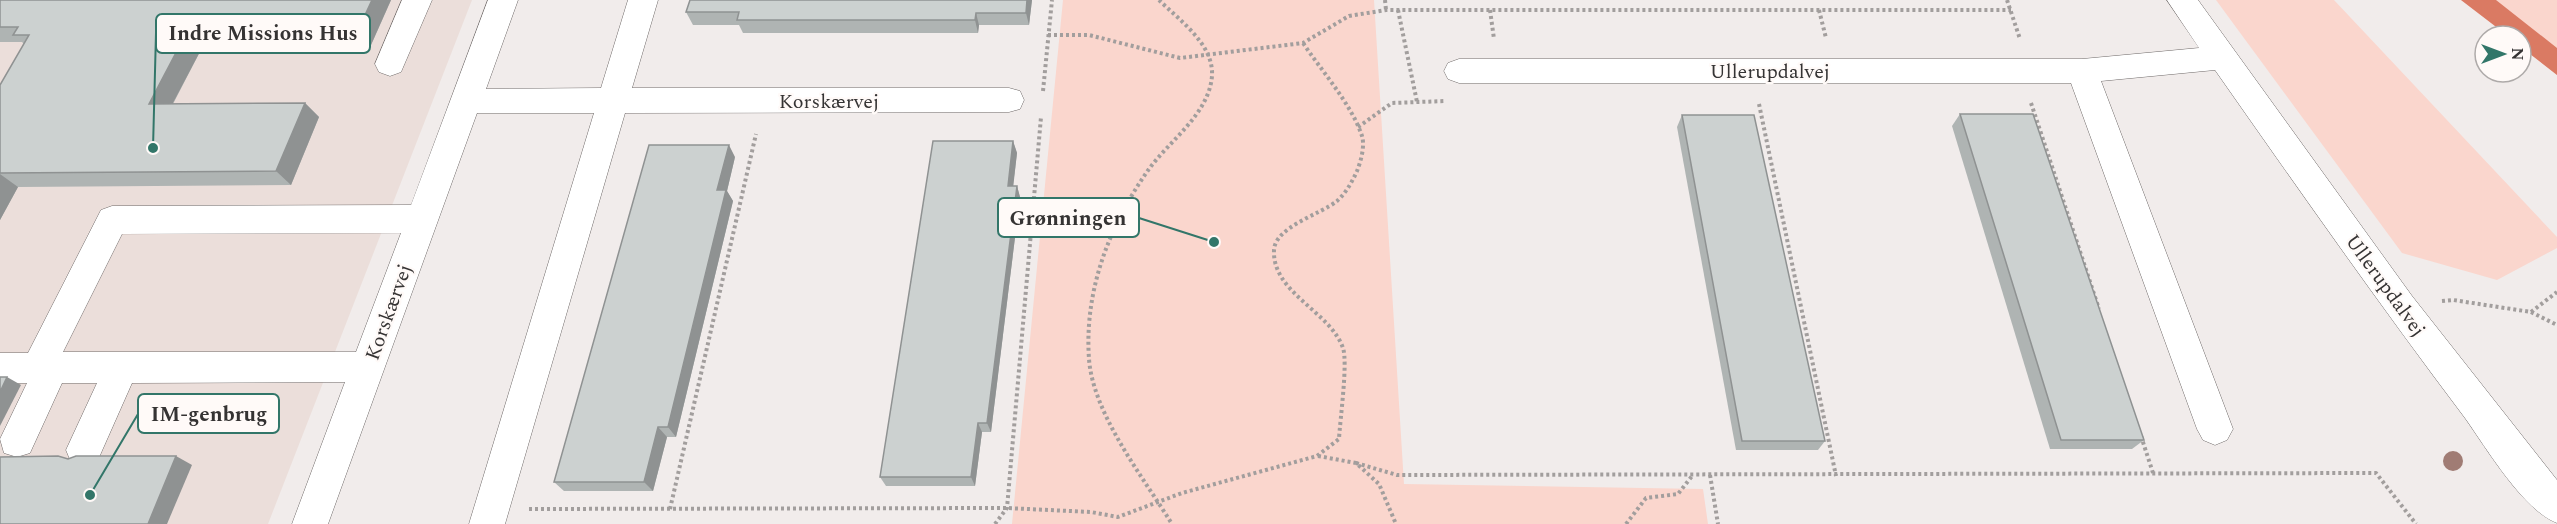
<svg xmlns="http://www.w3.org/2000/svg" width="2557" height="524" font-family="Spectral,serif">
<rect width="100%" height="100%" fill="#f1eceb"/>
<polygon fill="#ebdeda" points="0,0 472,0 268,524 0,524"/>
<g fill="#fad6cd">
<polygon points="1063,0 1374,0 1404,484 1703,489 1708,524 1012,524"/>
<polygon points="2216,0 2334,0 2557,237 2557,248 2497,280 2402,253"/>
<polygon points="2461,0 2557,0 2557,75 2521,47 2521,36 2508,36"/>
</g>
<polygon fill="#da7a63" points="2461,0 2496,0 2557,48 2557,75 2521,47 2521,36 2508,36"/>
<g fill="none" stroke-linecap="round" stroke-linejoin="round">
<g stroke="#6f6a69" stroke-width="1">
<g id="minor">
<polygon points="402,0 432,0 401,72 390,76 379,72 375,64"/>
<path d="M488,0H518L486,89L601,88L628,0H658L632,88H1009L1020,91L1024,100L1020,109L1009,112L625,113L505,524H469L594,113H477L328,524H292L345,382L132,383L97,462L84,466L71,462L66,450L97,383H62L30,453L17,457L4,453L0,439L27,383H0V353H28L101,210L112,206L411,205ZM401,233L356,352H63L122,234Z"/>
<path d="M2167,0H2198L2412,296L2557,480V523C2523,510 2487,449 2465,418C2379,304 2297,187 2215,70L2101,81L2233,429L2227,440L2215,445L2203,440L2197,429L2071,83H1459L1448,79L1444,71L1448,63L1459,59H2082L2199,48Z"/>
</g>
</g>
<g stroke="#a29e9d" stroke-width="4" stroke-dasharray="3 3" stroke-linecap="butt">
<path d="M1159,0C1179,20 1214,44 1212,76C1209,114 1170,140 1149,169C1110,224 1084,290 1089,359C1093,414 1143,477 1172,524"/>
<polyline points="1385,0 1386,10"/>
<polyline points="2007,0 2020,39"/>
<polyline points="1398,10 1417,102"/>
<polyline points="1490,10 1494,39"/>
<polyline points="1819,10 1826,38"/>
<polyline points="1048,35 1089,35 1180,58 1303,43 1349,16 1386,10 2011,10"/>
<polyline points="1043,91 1052,0"/>
<polyline points="2031,103 2099,309"/>
<polyline points="1759,104 1836,476"/>
<polyline points="1358,127 1392,103 1445,101"/>
<polyline points="2442,301 2453,300 2531,312 2557,292"/>
<polyline points="2531,312 2557,325"/>
<polyline points="2141,436 2153,473"/>
<polyline points="1318,456 1356,463 1379,484 1396,524"/>
<polyline points="1356,463 1397,475 2376,473 2416,524"/>
<polyline points="1710,475 1718,524"/>
<path d="M529,509L1007,508L1091,512L1118,517L1182,493L1317,456L1339,439C1340,420 1348,363 1343,348C1330,311 1272,293 1274,250C1275,227 1321,214 1337,201C1346,193 1352,182 1357,171C1361,161 1365,146 1362,136C1352,105 1321,70 1303,43"/>
<polyline points="670,509 756,134"/>
<polyline points="995,524 1007,508 1041,117"/>
<polyline points="1626,524 1646,498 1678,494 1692,476"/>
</g>
<use href="#minor" fill="#fff" fill-rule="evenodd"/>
</g>
<circle fill="#a07c74" cx="2453" cy="461" r="10"/>
<g fill="#afb4b3">
<polygon points="0,0 391,0 371,45 204,44 173,104 305,103 319,117 291,185 18,187 0,220 0,85 24,44 22,42 0,42"/>
<polygon points="690,0 1032,0 1029,25 979,25 978,33 743,33 739,25 693,25 686,12"/>
<polygon points="1960,114 2144,440 2132,449 2050,449 1952,126"/>
<polygon points="1682,115 1825,441 1818,450 1736,450 1677,127"/>
<polygon points="1013,141 1017,153 1013,186 1017,186 1020,197 991,432 982,432 975,486 886,486 880,477"/>
<polygon points="735,157 727,191 733,201 676,437 667,437 653,491 564,491 554,482"/>
</g>
<g fill="#8f9292">
<polygon points="372,0 391,0 371,45 358,30"/>
<polygon points="1027,0 1032,0 1029,25 1026,13"/>
<polygon points="976,13 979,25 978,33 975,20"/>
<polygon points="189,28 204,44 165,118 149,104"/>
<polygon points="305,103 319,117 291,185 276,171"/>
<polygon points="1013,141 1017,153 1012,197 1008,186"/>
<polygon points="729,145 735,157 727,191 733,201 676,437 668,427 717,190"/>
<polygon points="0,174 18,187 0,220"/>
<polygon points="1017,186 1020,197 991,432 987,423"/>
<polygon points="7,377 21,385 0,426 0,392"/>
<polygon points="978,423 982,432 975,486 971,477"/>
<polygon points="658,427 667,437 653,491 644,482"/>
<polygon points="176,456 192,465 167,524 148,524"/>
</g>
<g fill="#ccd1d0" stroke="#8f9292" stroke-width="1.5">
<polygon points="0,0 372,0 358,30 189,28 149,104 305,103 276,171 0,173 0,85 29,35 13,35 18,27 0,27"/>
<polygon points="690,0 1027,0 1026,13 976,13 975,20 737,20 739,12 686,12"/>
<polygon points="1960,114 2033,114 2144,440 2061,440"/>
<polygon points="1682,115 1754,115 1825,441 1742,441"/>
<polygon points="933,141 1013,141 1008,186 1017,186 987,423 978,423 971,477 880,477"/>
<polygon points="649,145 729,145 717,190 726,190 668,427 658,427 644,482 554,482"/>
<polygon points="0,377 7,377 0,392"/>
<polygon points="58,456 68,459 76,456 176,456 148,524 0,524 0,457"/>
</g>
<g text-anchor="middle" stroke-width="4.5" stroke-linejoin="round" paint-order="stroke">
<g font-size="20" fill="#353333" stroke="#fffaf8">
<text x="1770" y="78">Ullerupdalvej</text>
<text x="829" y="108">Korskærvej</text>
<text transform="translate(2386 285) rotate(54)" y="7">Ullerupdalvej</text>
<text transform="translate(388 312) rotate(-70)" y="7">Korskærvej</text>
</g>
</g>
<path fill="none" stroke="#327669" stroke-width="2" d="M153 148L156 33M1214 242L1139 218M90 495L138 414"/>
<g fill="#327669" stroke="#fffaf8" stroke-width="2">
<circle cx="153" cy="148" r="6"/>
<circle cx="1214" cy="242" r="6"/>
<circle cx="90" cy="495" r="6"/>
</g>
<g fill="#fffaf8" stroke="#327669" stroke-width="2">
<rect x="156" y="14" width="214" height="39" rx="6"/>
<rect x="998" y="198" width="141" height="39" rx="6"/>
<rect x="138" y="394" width="141" height="39" rx="6"/>
</g>
<g font-size="21" text-anchor="middle" font-weight="bold" fill="#353333">
<text x="263" y="40">Indre Missions Hus</text>
<text x="1068" y="225">Grønningen</text>
<text x="209" y="421">IM-genbrug</text>
</g>
<g transform="translate(2503 54) rotate(90)"><circle r="28" fill="#fffaf8" stroke="#aeaaa9" stroke-width="1.5"/>
<path d="M0-4.5L10 22L0 15L-10 22Z" fill="#327669"/>
<text y="-9" font-size="16" font-weight="bold" text-anchor="middle" fill="#353333">N</text>
</g>
</svg>
